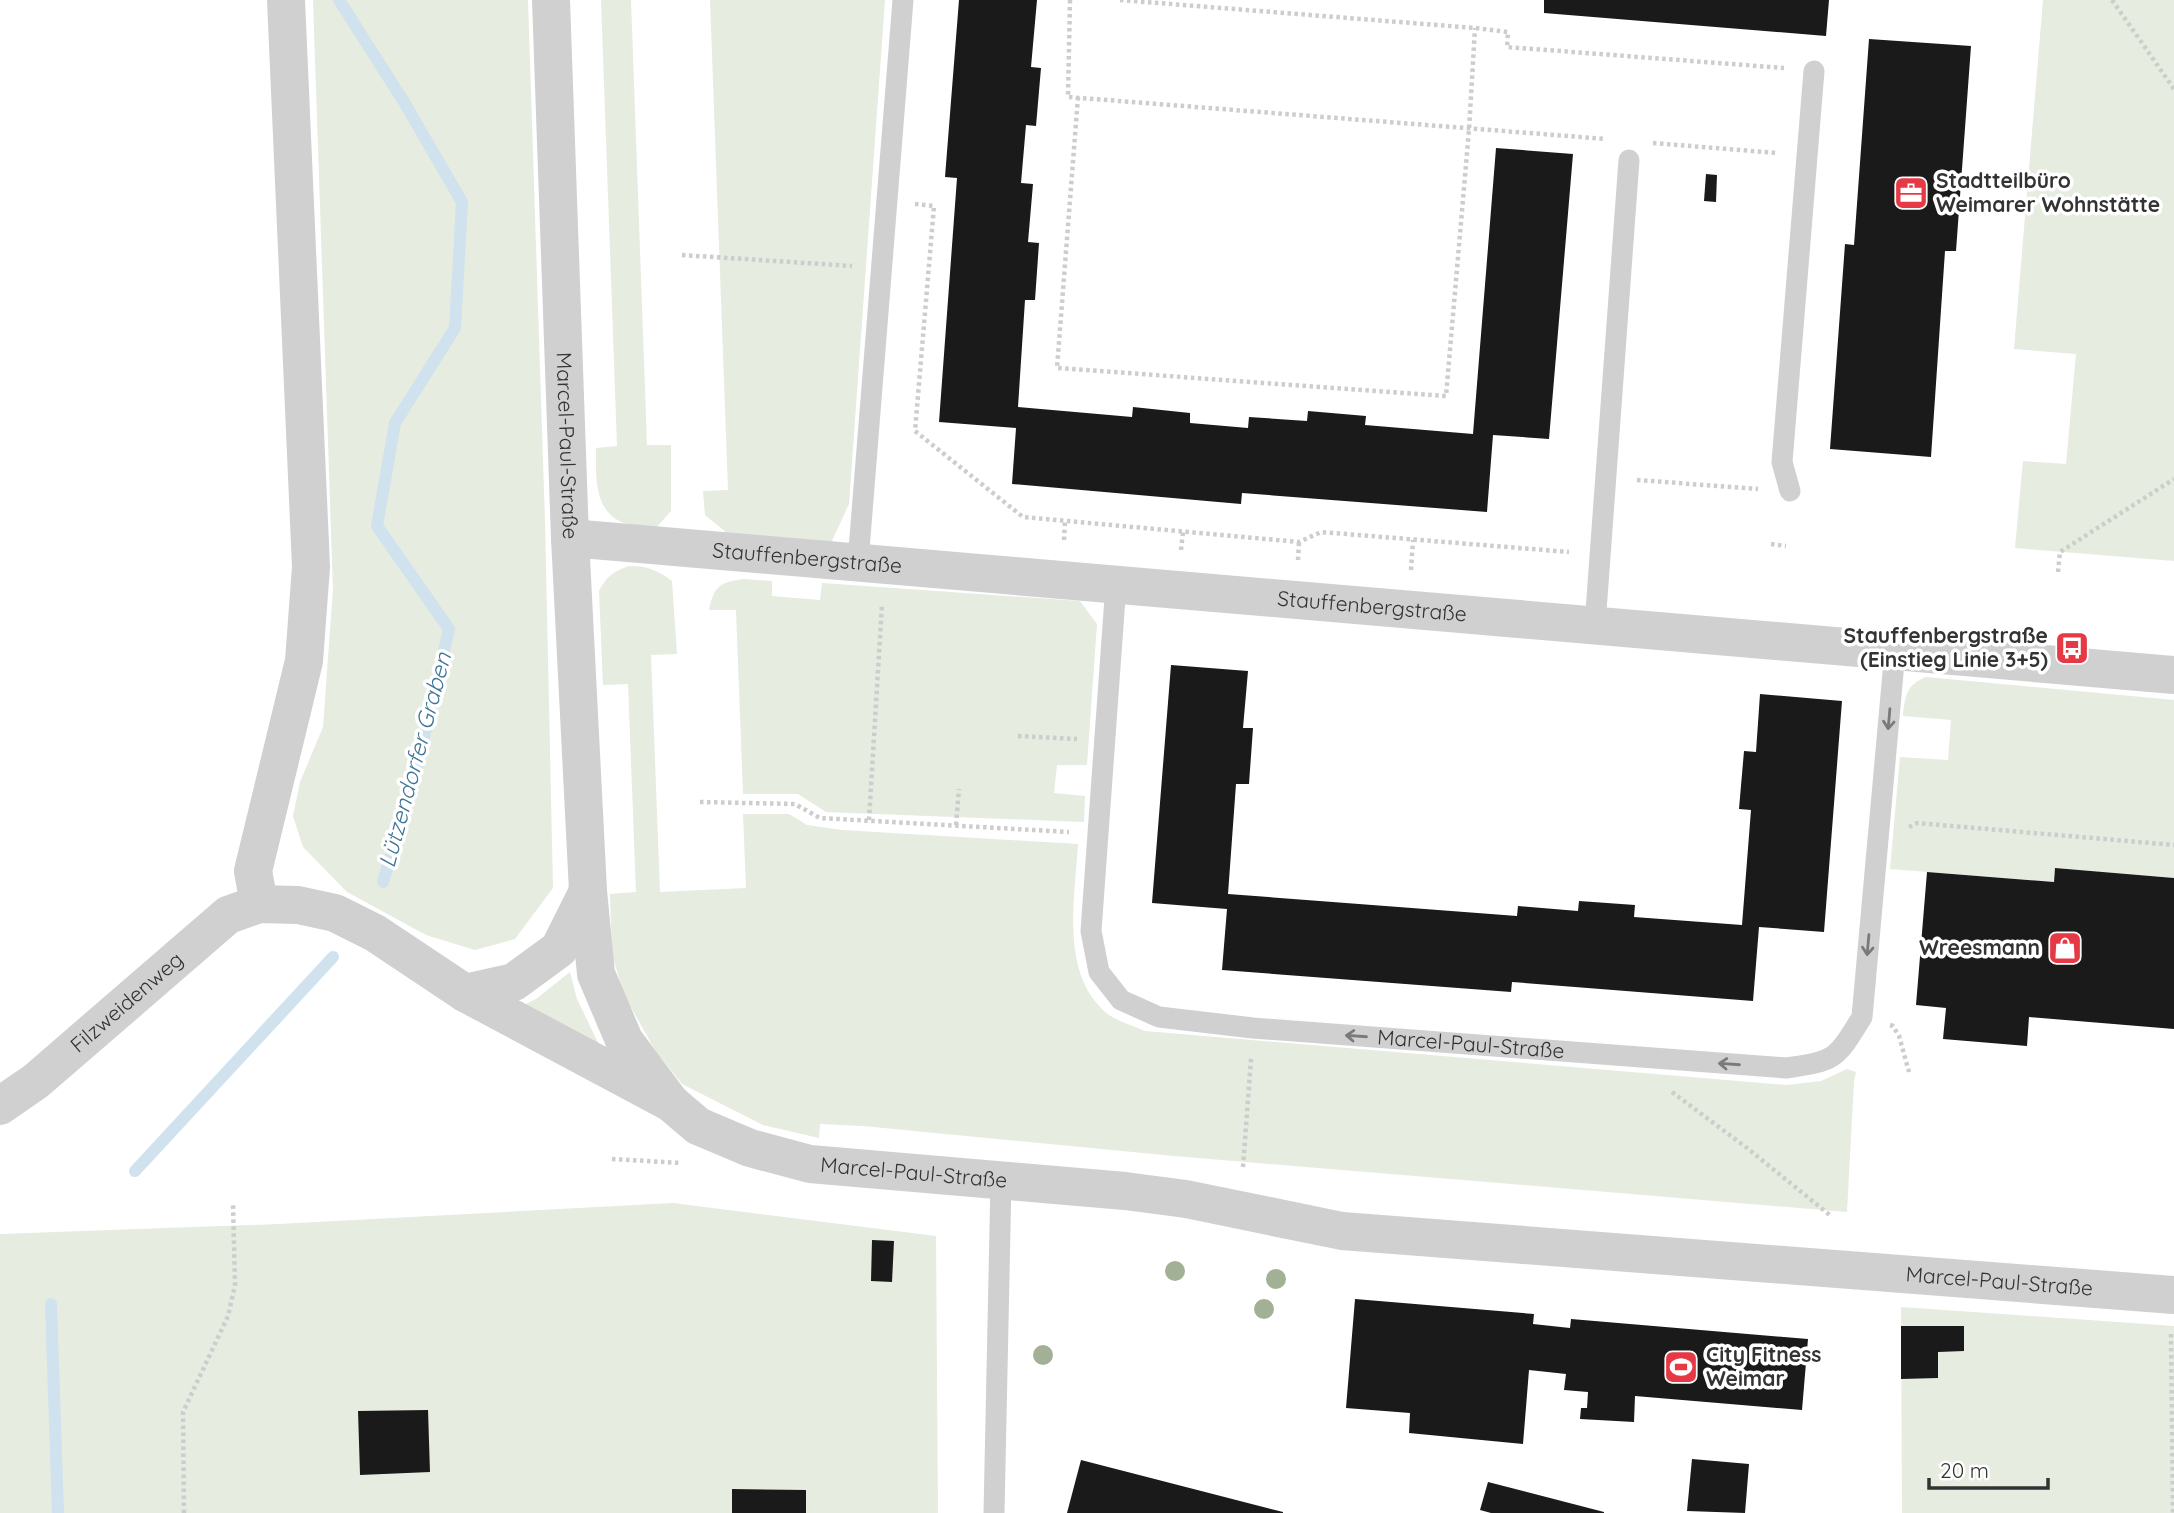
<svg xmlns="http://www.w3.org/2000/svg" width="2174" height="1513" font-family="Quicksand,sans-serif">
<rect width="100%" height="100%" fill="#fff"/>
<g fill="#e6ecdf">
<polygon points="313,0 528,0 545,522 553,888 515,939 475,950 426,935 347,892 303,847 293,816 300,782 323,727 333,589"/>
<path d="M601,0H631L647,445H671V511L655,529C646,528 636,527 627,524C593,514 596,476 596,448L617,446Z"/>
<polygon points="710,0 885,0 849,504 831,543 728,534 705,515 703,491 728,490"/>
<polygon points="2043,0 2174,0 2174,561 2015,548 2023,461 2066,464 2076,354 2014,349"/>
<path d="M629,566C648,566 657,570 672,581L677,654L651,655L660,892L746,888L743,814H789L807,825L842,830L1078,844C1075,899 1059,976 1109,1015C1119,1022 1134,1026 1145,1031L1787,1085L1821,1081L1847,1069L1856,1072L1854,1081L1847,1212L1174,1156L863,1126L820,1124L819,1138L763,1125L682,1084L655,1050L624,995L612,954L610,894L636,892L628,684L603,685L599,591C607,576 614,571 629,566Z"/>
<path d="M744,579L772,581V596L820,600L822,583L1080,601L1097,624L1087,765H1057L1054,793L1085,796L1084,822L826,812L798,794H743L736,610H709C714,586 720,582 744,579Z"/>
<path d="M1926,677L2174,700V878L2055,868L2054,882L1890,869L1900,757L1948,760L1951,720L1903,716C1905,696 1906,685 1926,677Z"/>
<polygon points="570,972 577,999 603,1053 526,1004 536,999"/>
<polygon points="673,1203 936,1236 938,1513 0,1513 0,1234 279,1224"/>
<polygon points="1901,1307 2174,1326 2174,1513 1902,1513"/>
</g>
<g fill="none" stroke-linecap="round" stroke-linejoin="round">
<g stroke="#cfe2ee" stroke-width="12">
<polyline points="339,0 404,102 462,202 455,328 395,423 377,526 449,629 418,763 383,882"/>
<polyline points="135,1171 333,957"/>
<polyline points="51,1304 58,1513"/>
</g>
</g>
<g fill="#1a1a1a">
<polygon points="959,0 1037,0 1031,67 1041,68 1036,126 1026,125 1021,183 1033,184 1028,242 1039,243 1035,300 1025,300 1018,407 1132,417 1133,407 1190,413 1190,423 1248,428 1249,417 1307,421 1308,411 1366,416 1365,425 1473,434 1496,148 1573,154 1549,439 1493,435 1487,512 1242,493 1241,504 1012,484 1016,428 939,422 957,178 945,177"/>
<polygon points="1544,0 1829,0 1826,36 1544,13"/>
<polygon points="1869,39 1971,46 1956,251 1945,251 1931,457 1830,449 1845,244 1854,245"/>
<polygon points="1706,174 1717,175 1716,202 1704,201"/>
<polygon points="1171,665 1248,671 1243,728 1253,728 1249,784 1236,784 1228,894 1517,916 1518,906 1578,911 1579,901 1635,905 1634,917 1742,925 1751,810 1739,809 1744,751 1756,752 1760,694 1842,701 1824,932 1759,927 1753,1001 1512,982 1511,992 1222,970 1227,909 1152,903"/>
<polygon points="2055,868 2174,878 2174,1029 2029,1017 2027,1046 1943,1039 1946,1008 1916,1005 1927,872 2054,882"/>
<polygon points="872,1240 894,1241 892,1282 871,1281"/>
<polygon points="1355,1299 1534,1314 1533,1324 1570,1328 1571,1319 1808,1339 1802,1410 1635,1396 1634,1422 1580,1419 1581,1408 1587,1408 1588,1392 1564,1390 1566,1374 1529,1370 1523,1444 1409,1433 1410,1413 1346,1408"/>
<polygon points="1901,1326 1964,1326 1964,1351 1938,1352 1938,1378 1901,1379"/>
<polygon points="428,1410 430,1472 360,1475 358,1411"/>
<polygon points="1692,1459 1749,1464 1745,1513 1687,1511"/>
<polygon points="1081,1460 1283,1512 1283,1513 1067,1513"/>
<polygon points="1488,1482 1604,1512 1604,1513 1491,1513 1480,1510"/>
<polygon points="732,1489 806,1490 806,1513 732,1513"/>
</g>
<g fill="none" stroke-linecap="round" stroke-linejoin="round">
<g stroke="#cdcdcd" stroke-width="4.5" stroke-dasharray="3.5 3.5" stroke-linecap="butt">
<polyline points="1070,0 1068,97 1606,139"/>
<polyline points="1120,0 1475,28 1508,32 1507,47 1784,68"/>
<polyline points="2112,0 2174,89"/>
<polyline points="1078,97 1057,368 1446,396 1469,130 1475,28"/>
<polyline points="1653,143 1777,153"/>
<polyline points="915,204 934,206 915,431 1023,517 1299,542 1321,532 1569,552"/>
<polyline points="682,255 852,266"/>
<polyline points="1637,480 1758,489"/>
<polyline points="1064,540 1065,521"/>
<polyline points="1771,544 1786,546"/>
<polyline points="1181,550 1183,532"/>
<polyline points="1298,560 1299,542"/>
<polyline points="1411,570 1413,540"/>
<polyline points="2058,572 2060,552 2174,479"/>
<polyline points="1018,736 1077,739"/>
<polyline points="700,802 795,804 820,818 1069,832"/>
<polyline points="869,820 882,604"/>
<polyline points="956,825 959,789"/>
<polyline points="1909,827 1917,823 2174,845"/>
<polyline points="1890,1025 1893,1026 1899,1036 1909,1072"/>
<polyline points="1672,1092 1747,1148 1831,1216"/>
<polyline points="612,1159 681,1163"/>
<polyline points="1243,1167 1251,1059"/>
<polyline points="2171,1334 2173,1513"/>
<polyline points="184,1513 183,1412 228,1316 235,1285 233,1203"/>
</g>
<g stroke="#d0d0d0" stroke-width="21">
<polyline points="1790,491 1782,462 1814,71"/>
<polyline points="858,562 903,0"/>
<path id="s1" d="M1116,584L1091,931L1099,972L1121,1000L1159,1017L1253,1028L1786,1068C1836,1061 1836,1059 1862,1017L1895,651"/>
<polyline points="1595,625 1629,160"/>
<polyline points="994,1513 1001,1181"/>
</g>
<g stroke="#d0d0d0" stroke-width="38">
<path id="s2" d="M551,0L570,538L588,891L596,974L624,1040L671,1103"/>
<path id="s3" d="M570,538L2174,675"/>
<polyline points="259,904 253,871 304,661 311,567 286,0"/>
<polyline points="465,993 514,982 559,949 588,891"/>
</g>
<path stroke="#d0d0d0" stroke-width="38" id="s4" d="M0,1106L36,1081L228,915L259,904L298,905L335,913L375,933L465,993L671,1103L698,1126L750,1148L810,1164L1125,1191L1186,1199L1342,1231L2174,1295"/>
</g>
<g fill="#a2b095">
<circle cx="1175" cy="1271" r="10"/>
<circle cx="1276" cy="1279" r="10"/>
<circle cx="1264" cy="1309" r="10"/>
<circle cx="1043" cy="1355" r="10"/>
</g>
<defs><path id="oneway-shaft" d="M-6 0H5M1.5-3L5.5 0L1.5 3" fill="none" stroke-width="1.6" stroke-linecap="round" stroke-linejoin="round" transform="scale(1.75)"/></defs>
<g stroke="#7a7a7a">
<use href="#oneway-shaft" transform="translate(1889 719) rotate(95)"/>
<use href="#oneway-shaft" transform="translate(1868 945) rotate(95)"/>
<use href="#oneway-shaft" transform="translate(1356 1036) rotate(-176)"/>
<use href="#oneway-shaft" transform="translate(1729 1064) rotate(-176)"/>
</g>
<defs>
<g id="office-square" transform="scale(1.75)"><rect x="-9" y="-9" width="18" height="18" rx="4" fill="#e63946" stroke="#fff"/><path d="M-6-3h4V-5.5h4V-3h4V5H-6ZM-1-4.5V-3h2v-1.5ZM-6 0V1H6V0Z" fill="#fff"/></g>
<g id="bus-square" transform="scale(1.75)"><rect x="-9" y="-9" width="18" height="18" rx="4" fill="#e63946" stroke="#fff"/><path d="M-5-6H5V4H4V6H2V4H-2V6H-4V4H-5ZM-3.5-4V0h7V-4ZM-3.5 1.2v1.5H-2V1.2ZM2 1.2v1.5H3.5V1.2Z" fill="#fff"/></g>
<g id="shop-square" transform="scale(1.75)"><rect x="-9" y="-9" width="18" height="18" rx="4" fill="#e63946" stroke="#fff"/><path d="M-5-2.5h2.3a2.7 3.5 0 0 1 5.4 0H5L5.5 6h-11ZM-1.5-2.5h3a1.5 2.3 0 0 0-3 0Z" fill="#fff"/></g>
<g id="stadium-square" transform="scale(1.75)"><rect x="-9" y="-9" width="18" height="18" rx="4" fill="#e63946" stroke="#fff"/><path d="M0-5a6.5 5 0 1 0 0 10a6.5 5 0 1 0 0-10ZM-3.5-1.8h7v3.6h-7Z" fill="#fff"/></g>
</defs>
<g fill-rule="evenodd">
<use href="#office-square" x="1911" y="193"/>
<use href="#bus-square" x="2072" y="648"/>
<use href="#shop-square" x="2065" y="948"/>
<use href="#stadium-square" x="1681" y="1367"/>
</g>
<g text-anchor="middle" stroke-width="7" stroke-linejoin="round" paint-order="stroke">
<g font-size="21" font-weight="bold" fill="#333" stroke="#fff" text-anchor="start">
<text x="1936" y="188">Stadtteilbüro<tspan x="1936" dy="24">Weimarer Wohnstätte</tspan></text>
<text x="2048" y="643" text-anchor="end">Stauffenbergstraße<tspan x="2048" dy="24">(Einstieg Linie 3+5)</tspan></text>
<text x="2040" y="955" text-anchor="end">Wreesmann</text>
<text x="1706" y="1362">City Fitness<tspan x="1706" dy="24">Weimar</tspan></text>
</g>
<g font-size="21" fill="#333" stroke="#fff">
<text dy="7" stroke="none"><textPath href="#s2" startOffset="446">Marcel-Paul-Straße</textPath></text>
<text dy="7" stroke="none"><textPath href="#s3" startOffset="238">Stauffenbergstraße</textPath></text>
<text dy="7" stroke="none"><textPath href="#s3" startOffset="805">Stauffenbergstraße</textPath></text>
<text dy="7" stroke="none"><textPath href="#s4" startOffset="164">Filzweidenweg</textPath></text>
<text dy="7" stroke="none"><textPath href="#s1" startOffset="780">Marcel-Paul-Straße</textPath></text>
<text dy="7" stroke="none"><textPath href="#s4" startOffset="1052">Marcel-Paul-Straße</textPath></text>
<text dy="7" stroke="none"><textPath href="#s4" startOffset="2144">Marcel-Paul-Straße</textPath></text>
</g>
<g font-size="23" font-style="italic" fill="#3f7597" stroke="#fff">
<text transform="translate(415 760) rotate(-75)" y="8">Lützendorfer Graben</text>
</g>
</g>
<path d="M1929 1478v10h119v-10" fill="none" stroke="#333333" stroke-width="3.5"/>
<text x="1940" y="1478" font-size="21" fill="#333333" stroke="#ffffff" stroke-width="5" paint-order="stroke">20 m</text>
</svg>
